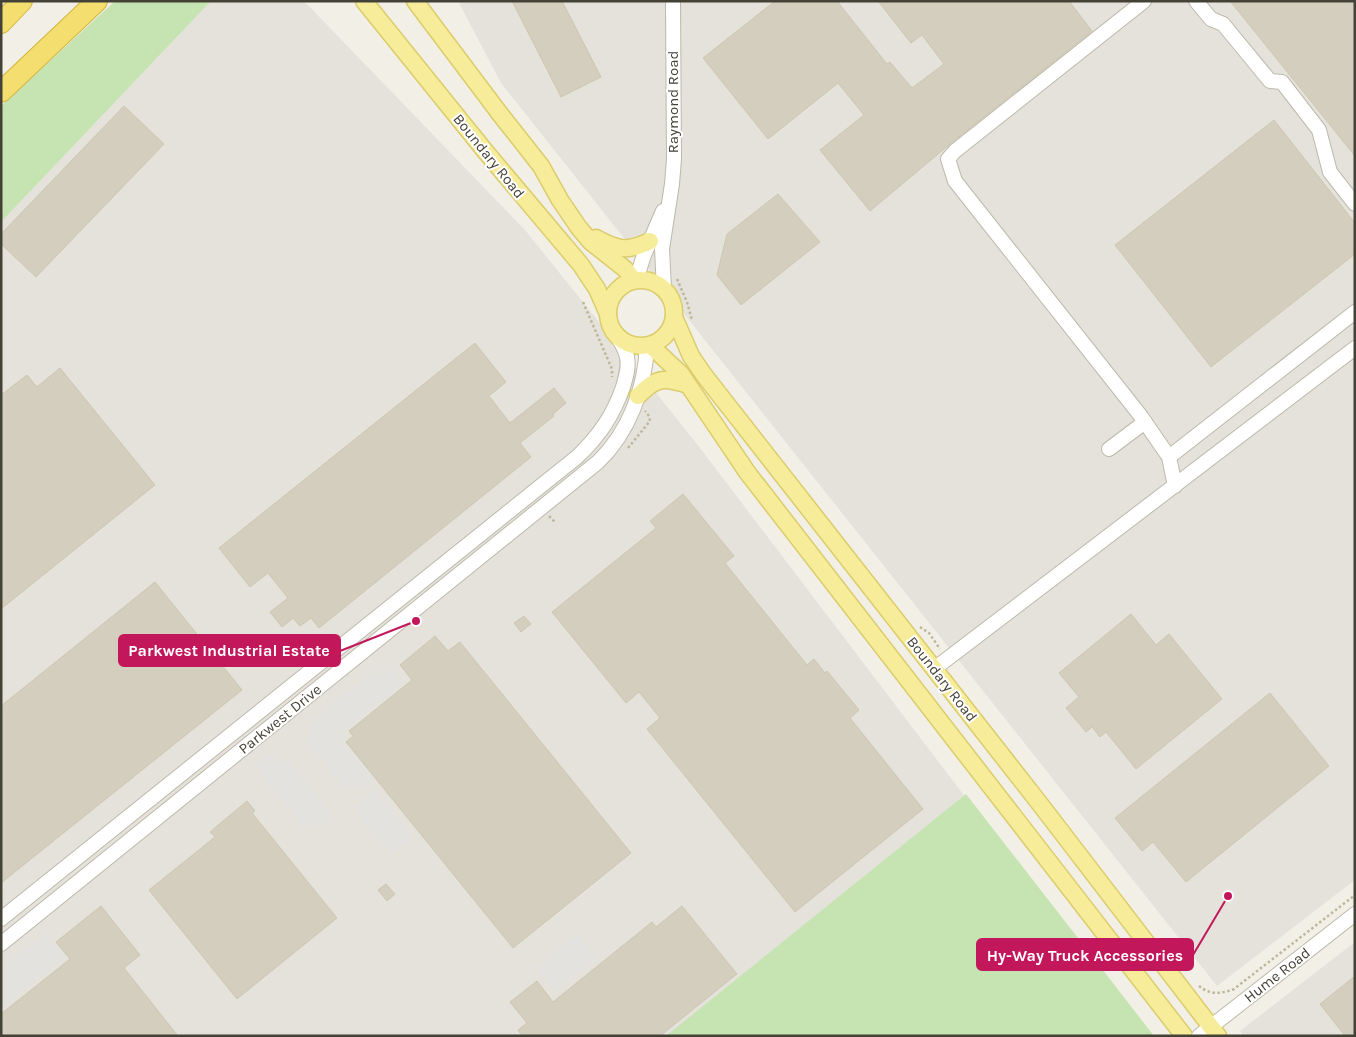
<svg xmlns="http://www.w3.org/2000/svg" width="1356" height="1037" font-family="Karla,sans-serif">
<rect width="100%" height="100%" fill="#f2f0e6"/>
<g fill="#e4e2db">
<polygon points="211,1 304,1 525,230 697,444 966,798 671,1036 1,1036 1,222"/>
<polygon points="458,1 1355,1 1355,880 1217,986 501,83"/>
<polygon points="1355,942 1355,1036 1243,1036 1240,1031"/>
</g>
<g fill="#c5e4b2">
<polygon points="115,1 211,1 1,222 1,106"/>
<polygon points="966,794 1154,1036 666,1036"/>
</g>
<g fill="#e3e2de">
<polygon points="392,668 405,684 340,736 374,778 358,791 351,783 345,789 304,739 311,733 305,726 376,669 382,676"/>
<polygon points="271,753 281,764 287,759 333,815 317,829 313,824 306,830 255,766"/>
<polygon points="375,789 413,837 391,855 352,807"/>
<polygon points="46,933 65,957 1,1009 1,969"/>
<polygon points="577,935 592,949 590,951 596,958 555,991 536,968"/>
</g>
<g fill="#d3cebd" stroke="#cdc7b0">
<polygon points="512,1 562,1 601,77 561,97"/>
<polygon points="775,1 837,1 887,64 890,62 912,88 944,64 922,35 911,43 878,1 1069,1 1092,31 950,144 870,211 820,150 864,115 838,83 768,139 703,58"/>
<polygon points="1230,1 1355,1 1355,156"/>
<polygon points="124,106 164,144 36,277 1,244 1,234"/>
<polygon points="1274,120 1355,223 1355,254 1211,367 1115,245"/>
<polygon points="778,194 820,242 741,305 717,275 727,234"/>
<polygon points="475,343 506,382 489,396 510,423 554,388 566,403 553,414 554,416 520,443 531,457 319,628 311,618 300,626 293,618 282,627 270,612 288,598 268,573 250,587 219,548"/>
<polygon points="60,368 155,485 1,609 1,395 27,375 37,387"/>
<polygon points="683,494 734,556 725,563 807,665 814,659 825,673 827,671 859,710 850,718 923,809 795,912 647,729 660,718 639,692 626,703 552,612 656,528 650,521"/>
<polygon points="155,582 242,690 1,883 1,706"/>
<polygon points="1131,614 1156,645 1169,634 1222,699 1136,769 1106,732 1100,737 1092,727 1086,732 1066,708 1079,697 1059,673"/>
<polygon points="524,616 531,624 521,632 514,623"/>
<polygon points="435,636 448,651 460,642 631,853 513,948 346,742 353,736 349,731 412,680 400,665"/>
<polygon points="1270,693 1329,766 1186,882 1153,842 1142,851 1115,818"/>
<polygon points="247,801 255,811 252,813 337,918 237,999 149,890 215,837 210,832"/>
<polygon points="386,884 395,894 387,901 378,890"/>
<polygon points="101,906 140,955 124,968 178,1036 1,1036 1,1014 70,959 56,942"/>
<polygon points="682,906 737,974 660,1036 522,1036 518,1030 527,1023 510,1002 537,981 553,1002 652,922 656,927"/>
<polygon points="1355,976 1355,1036 1345,1036 1320,1004"/>
</g>
<g fill="none" stroke-linecap="round" stroke-linejoin="round">
<g stroke="#bdb9aa" stroke-width="16">
<g id="minor">
<polyline points="1144,1 955,151 948,159 955,181 1140,415 1169,457 1175,486"/>
<polyline points="1196,1 1211,19 1223,24 1270,81 1282,82 1319,130 1330,172 1355,204"/>
<polyline points="636,280 644,255 663,211"/>
<polyline points="664,289 662,249 672,184 674,159 673,1"/>
<polyline points="1109,449 1145,422"/>
<polyline points="1169,457 1355,312"/>
<polyline points="934,669 1355,348"/>
<path d="M1,919L577,457C599,436 613,416 623,387C626,377 629,367 627,357C625,349 621,342 617,336"/>
<path d="M1,944L598,462C629,432 645,389 647,345"/>
<polyline points="1199,1036 1355,914"/>
</g>
</g>
<g stroke="#dbcc6b" stroke-width="19">
<g id="major">
<polyline points="364,1 485,151 581,265 597,289 608,314"/>
<polyline points="415,1 500,114 541,166 560,200 579,228 591,242 625,269 634,280"/>
<path d="M596,238C617,250 628,252 650,241"/>
<circle cx="641" cy="313" r="33"/>
<polyline points="674,317 691,356 704,375 1040,804 1218,1036"/>
<polyline points="650,345 681,374 747,472 1184,1036"/>
<path d="M638,396C656,377 664,377 688,385"/>
</g>
</g>
<g stroke="#d2b540" stroke-width="22">
<g id="highway">
<polyline points="1,23 22,1"/>
<polyline points="1,92 97,1"/>
</g>
</g>
<g stroke="#bdb79c" stroke-width="2.5" stroke-dasharray="2.5 2.5" stroke-linecap="butt">
<polyline points="677,279 687,302 692,320"/>
<polyline points="583,302 612,369 612,377"/>
<polyline points="628,448 650,421 649,416 645,411"/>
<polyline points="549,516 555,522"/>
<polyline points="920,627 929,633 940,649"/>
<path d="M1199,986C1210,995 1221,994 1234,989L1355,895"/>
</g>
<use href="#minor" stroke="#fff" stroke-width="14"/>
<use href="#major" stroke="#f7ec9a" stroke-width="16"/>
<use href="#highway" stroke="#f4de6f" stroke-width="20"/>
</g>
<g text-anchor="middle" stroke-width="4" stroke-linejoin="round" paint-order="stroke">
<g font-size="15" fill="#444136" stroke="#fff">
<text transform="translate(673 102) rotate(-90)" y="5">Raymond Road</text>
<text transform="translate(489 156) rotate(51)" y="5">Boundary Road</text>
<text transform="translate(942 679) rotate(52)" y="5">Boundary Road</text>
<text transform="translate(280 719) rotate(-39)" y="5">Parkwest Drive</text>
<text transform="translate(1277 975) rotate(-38)" y="5">Hume Road</text>
</g>
</g>
<path fill="none" stroke="#c2185b" stroke-width="2" d="M416 621L340 651M1228 896L1193 955"/>
<g fill="#c2185b" stroke="#fff" stroke-width="2">
<circle cx="416" cy="621" r="5"/>
<circle cx="1228" cy="896" r="5"/>
</g>
<g fill="#c2185b" stroke="#c2185b" stroke-width="2">
<rect x="119" y="635" width="221" height="31" rx="5"/>
<rect x="977" y="939" width="216" height="31" rx="5"/>
</g>
<g font-size="16" text-anchor="middle" font-weight="bold" fill="#fff">
<text x="229" y="656">Parkwest Industrial Estate</text>
<text x="1085" y="961">Hy-Way Truck Accessories</text>
</g>
<rect width="1356" height="1037" fill="none" stroke="#444136" stroke-width="5"/>
</svg>
